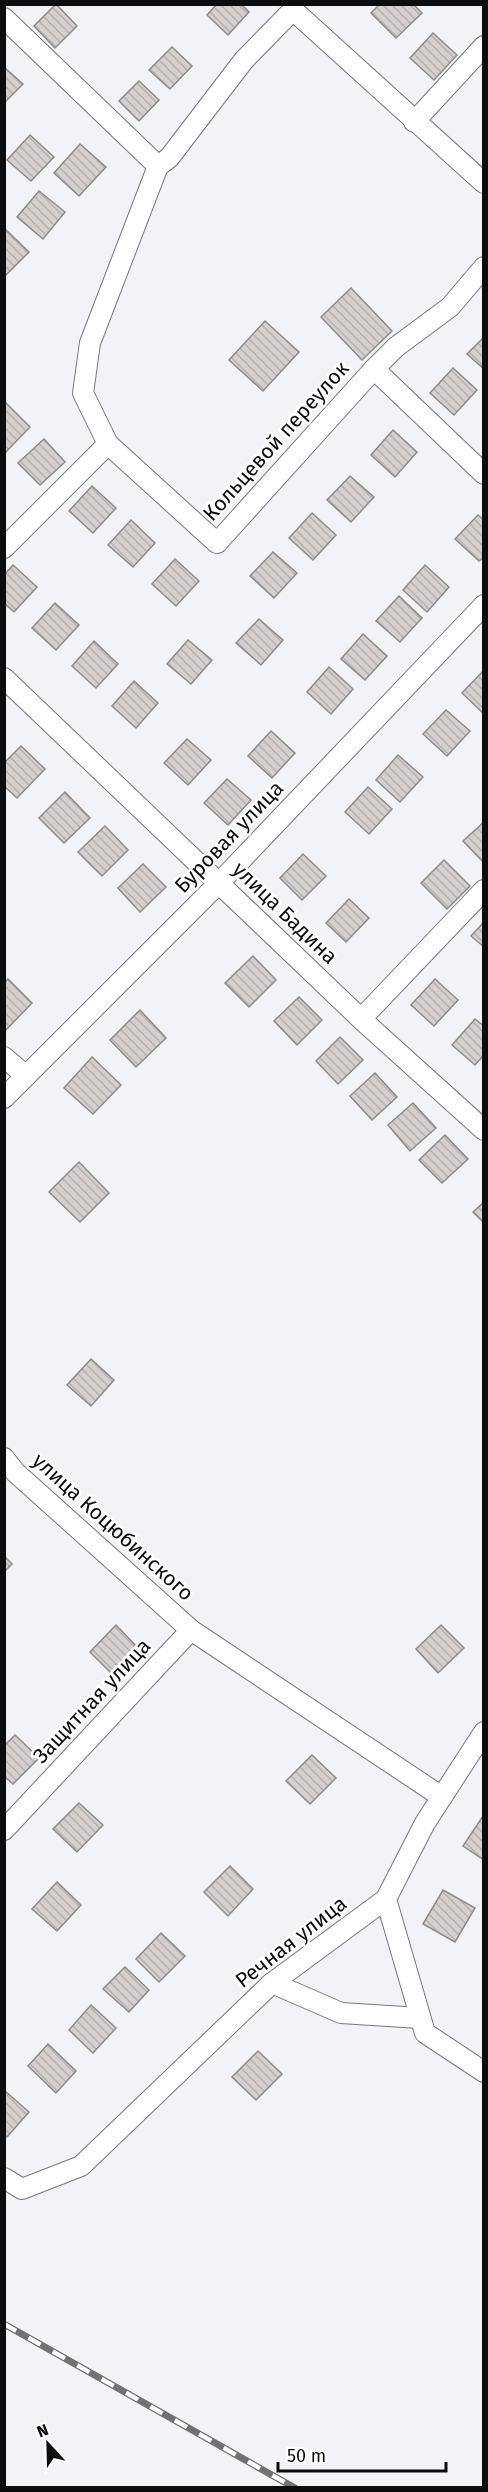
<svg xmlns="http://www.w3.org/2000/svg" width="488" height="2492" font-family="'Fira Sans',sans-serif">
<defs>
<pattern id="building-back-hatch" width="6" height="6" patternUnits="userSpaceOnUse" patternTransform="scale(1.5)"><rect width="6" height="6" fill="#d4d0ce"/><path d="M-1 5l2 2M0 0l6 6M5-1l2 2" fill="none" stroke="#b5b1b0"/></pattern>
</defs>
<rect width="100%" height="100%" fill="#f1f3f7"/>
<g fill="url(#building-back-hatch)" stroke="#8f8b89" stroke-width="1.5">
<polygon points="56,4 77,26 55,48 34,26"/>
<polygon points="217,4 241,4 249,12 228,35 207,15"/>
<polygon points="380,4 413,4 422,13 396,38 371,13"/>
<polygon points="433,33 457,55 434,80 410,58"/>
<polygon points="172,47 192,66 170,89 149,70"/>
<polygon points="4,67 23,84 4,103"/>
<polygon points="139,81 159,100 139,121 119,101"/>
<polygon points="30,135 54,157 31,181 7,160"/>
<polygon points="80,144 106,167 79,196 54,173"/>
<polygon points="39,191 65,212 43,239 17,217"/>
<polygon points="4,228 29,252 4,277"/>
<polygon points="351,288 392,331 362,360 321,317"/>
<polygon points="265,321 299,352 263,391 229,360"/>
<polygon points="484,337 484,369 467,354"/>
<polygon points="453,368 477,390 454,415 430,393"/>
<polygon points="6,403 30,427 5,453 4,405"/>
<polygon points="393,430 417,452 395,477 371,455"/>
<polygon points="44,439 65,462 40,485 18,463"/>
<polygon points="350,476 374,497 351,522 327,500"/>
<polygon points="92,486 116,508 93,533 69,511"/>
<polygon points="312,513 336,535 313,560 289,538"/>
<polygon points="478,515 484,520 484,557 479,561 455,539"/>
<polygon points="131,520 155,543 133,567 108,545"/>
<polygon points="273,552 297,573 274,598 250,576"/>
<polygon points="175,559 199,581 176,606 152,584"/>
<polygon points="13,565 37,587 14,612 4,603 4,575"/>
<polygon points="425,565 449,587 427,612 403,590"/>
<polygon points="399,596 422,618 400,642 376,621"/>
<polygon points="55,603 79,625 56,650 32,628"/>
<polygon points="259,619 283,640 261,665 236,643"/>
<polygon points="363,634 387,656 365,680 341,659"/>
<polygon points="188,640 212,660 191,684 167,664"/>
<polygon points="94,641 118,664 96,688 72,666"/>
<polygon points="329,667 353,689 331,714 307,692"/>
<polygon points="484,670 484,714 462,693"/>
<polygon points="134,681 158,703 136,728 112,706"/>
<polygon points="446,710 470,731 447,756 423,734"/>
<polygon points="271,731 295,753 272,778 248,756"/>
<polygon points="187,739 211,760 188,785 164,763"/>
<polygon points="21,746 45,769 17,798 4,786 4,763"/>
<polygon points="398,755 423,777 400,802 376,780"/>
<polygon points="227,779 251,800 228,825 204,803"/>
<polygon points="368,787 392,809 369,834 345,812"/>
<polygon points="65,792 90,818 64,843 39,818"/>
<polygon points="484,822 484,863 463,841"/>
<polygon points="105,826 128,850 102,876 78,852"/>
<polygon points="303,854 326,876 302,900 280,878"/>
<polygon points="444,860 470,886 447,909 421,883"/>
<polygon points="143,864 166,887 140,912 118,888"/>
<polygon points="349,899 369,918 346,942 326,923"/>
<polygon points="484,922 484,947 471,936"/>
<polygon points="253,956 276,980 249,1007 225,983"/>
<polygon points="8,979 32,1003 5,1031 4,983"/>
<polygon points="435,979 458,1000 434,1026 411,1005"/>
<polygon points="299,997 322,1020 297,1045 274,1021"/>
<polygon points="140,1010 166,1038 136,1067 110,1040"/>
<polygon points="475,1019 484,1026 484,1055 475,1065 452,1045"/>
<polygon points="340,1037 363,1060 338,1084 316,1061"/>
<polygon points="92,1057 121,1085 93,1114 64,1088"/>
<polygon points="375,1073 397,1097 372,1120 350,1096"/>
<polygon points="413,1103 436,1128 410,1151 388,1125"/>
<polygon points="445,1135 468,1159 442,1183 419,1160"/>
<polygon points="79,1162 109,1193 80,1222 49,1192"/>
<polygon points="484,1202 484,1223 473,1212"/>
<polygon points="91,1359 114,1380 91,1406 67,1385"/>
<polygon points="4,1556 12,1564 4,1572"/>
<polygon points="116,1625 139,1649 113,1675 90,1652"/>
<polygon points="441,1625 464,1648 438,1673 416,1649"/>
<polygon points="15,1735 39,1758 13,1784 4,1776 4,1746"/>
<polygon points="312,1755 336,1778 310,1804 286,1781"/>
<polygon points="79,1803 103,1825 77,1852 53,1829"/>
<polygon points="483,1816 484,1816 484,1860 463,1846"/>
<polygon points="230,1866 253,1889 228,1916 204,1892"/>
<polygon points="57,1882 81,1905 57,1931 32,1909"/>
<polygon points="443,1890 475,1908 455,1942 423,1924"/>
<polygon points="161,1933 185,1956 159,1982 136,1959"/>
<polygon points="125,1967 149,1990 129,2012 103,1989"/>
<polygon points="91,2005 116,2028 93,2053 69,2030"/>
<polygon points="48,2044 76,2071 56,2093 28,2066"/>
<polygon points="258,2051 282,2074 256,2100 232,2077"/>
<polygon points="4,2090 29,2112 7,2137 4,2134"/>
</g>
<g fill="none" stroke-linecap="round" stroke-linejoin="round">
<g stroke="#77797c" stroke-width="22">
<g id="minor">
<polyline points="4,18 158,166"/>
<polyline points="414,122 484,46"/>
<polyline points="484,183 293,10 244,60 169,158 158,166 90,343 83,393 108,444 217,543 374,369 396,347 450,307 484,267"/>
<polyline points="374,369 484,474"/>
<polyline points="4,548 108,444"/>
<polyline points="4,678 361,1019 484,1130"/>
<polyline points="361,1019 484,890"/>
<polyline points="4,1057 26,1076"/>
<polyline points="4,1098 219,883 484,605"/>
<polyline points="4,1458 15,1472 191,1630 442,1797"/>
<polyline points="4,1830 191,1630"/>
<polyline points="386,1899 425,2033 484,2072"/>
<polyline points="272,1983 341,2013 420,2018"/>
<polyline points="4,2178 22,2189 81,2166 272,1983 386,1899 425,1823 484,1732"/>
</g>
</g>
<use href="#minor" stroke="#fff" stroke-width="20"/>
<g stroke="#6f7173" stroke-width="7">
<polyline id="rail" points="4,2324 295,2488"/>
</g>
<use href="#rail" stroke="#fff" stroke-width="4.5" stroke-dasharray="14" stroke-linecap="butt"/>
</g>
<g text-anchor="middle" stroke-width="5" stroke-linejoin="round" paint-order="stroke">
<g font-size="21" fill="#0c0d0e" stroke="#fff">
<text transform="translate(276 441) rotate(-48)" y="7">Кольцевой переулок</text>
<text transform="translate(229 837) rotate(-46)" y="7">Буровая улица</text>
<text transform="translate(285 913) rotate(44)" y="7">улица Бадина</text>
<text transform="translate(113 1527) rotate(42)" y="7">улица Коцюбинского</text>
<text transform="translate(92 1701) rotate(-47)" y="7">Защитная улица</text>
<text transform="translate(291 1942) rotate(-38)" y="7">Речная улица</text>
</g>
</g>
<rect width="488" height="2492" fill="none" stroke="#0c0d0e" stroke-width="12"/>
<g transform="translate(48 2444) rotate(338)" stroke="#ffffff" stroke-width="4.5" paint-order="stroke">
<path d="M0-4.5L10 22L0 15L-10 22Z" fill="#0c0d0e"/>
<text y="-9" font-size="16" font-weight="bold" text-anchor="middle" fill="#0c0d0e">N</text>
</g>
<path d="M278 2462v9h168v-9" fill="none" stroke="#0c0d0e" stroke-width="3"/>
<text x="287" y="2462" font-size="18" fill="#0c0d0e" stroke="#ffffff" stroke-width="4.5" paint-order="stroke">50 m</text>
</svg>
